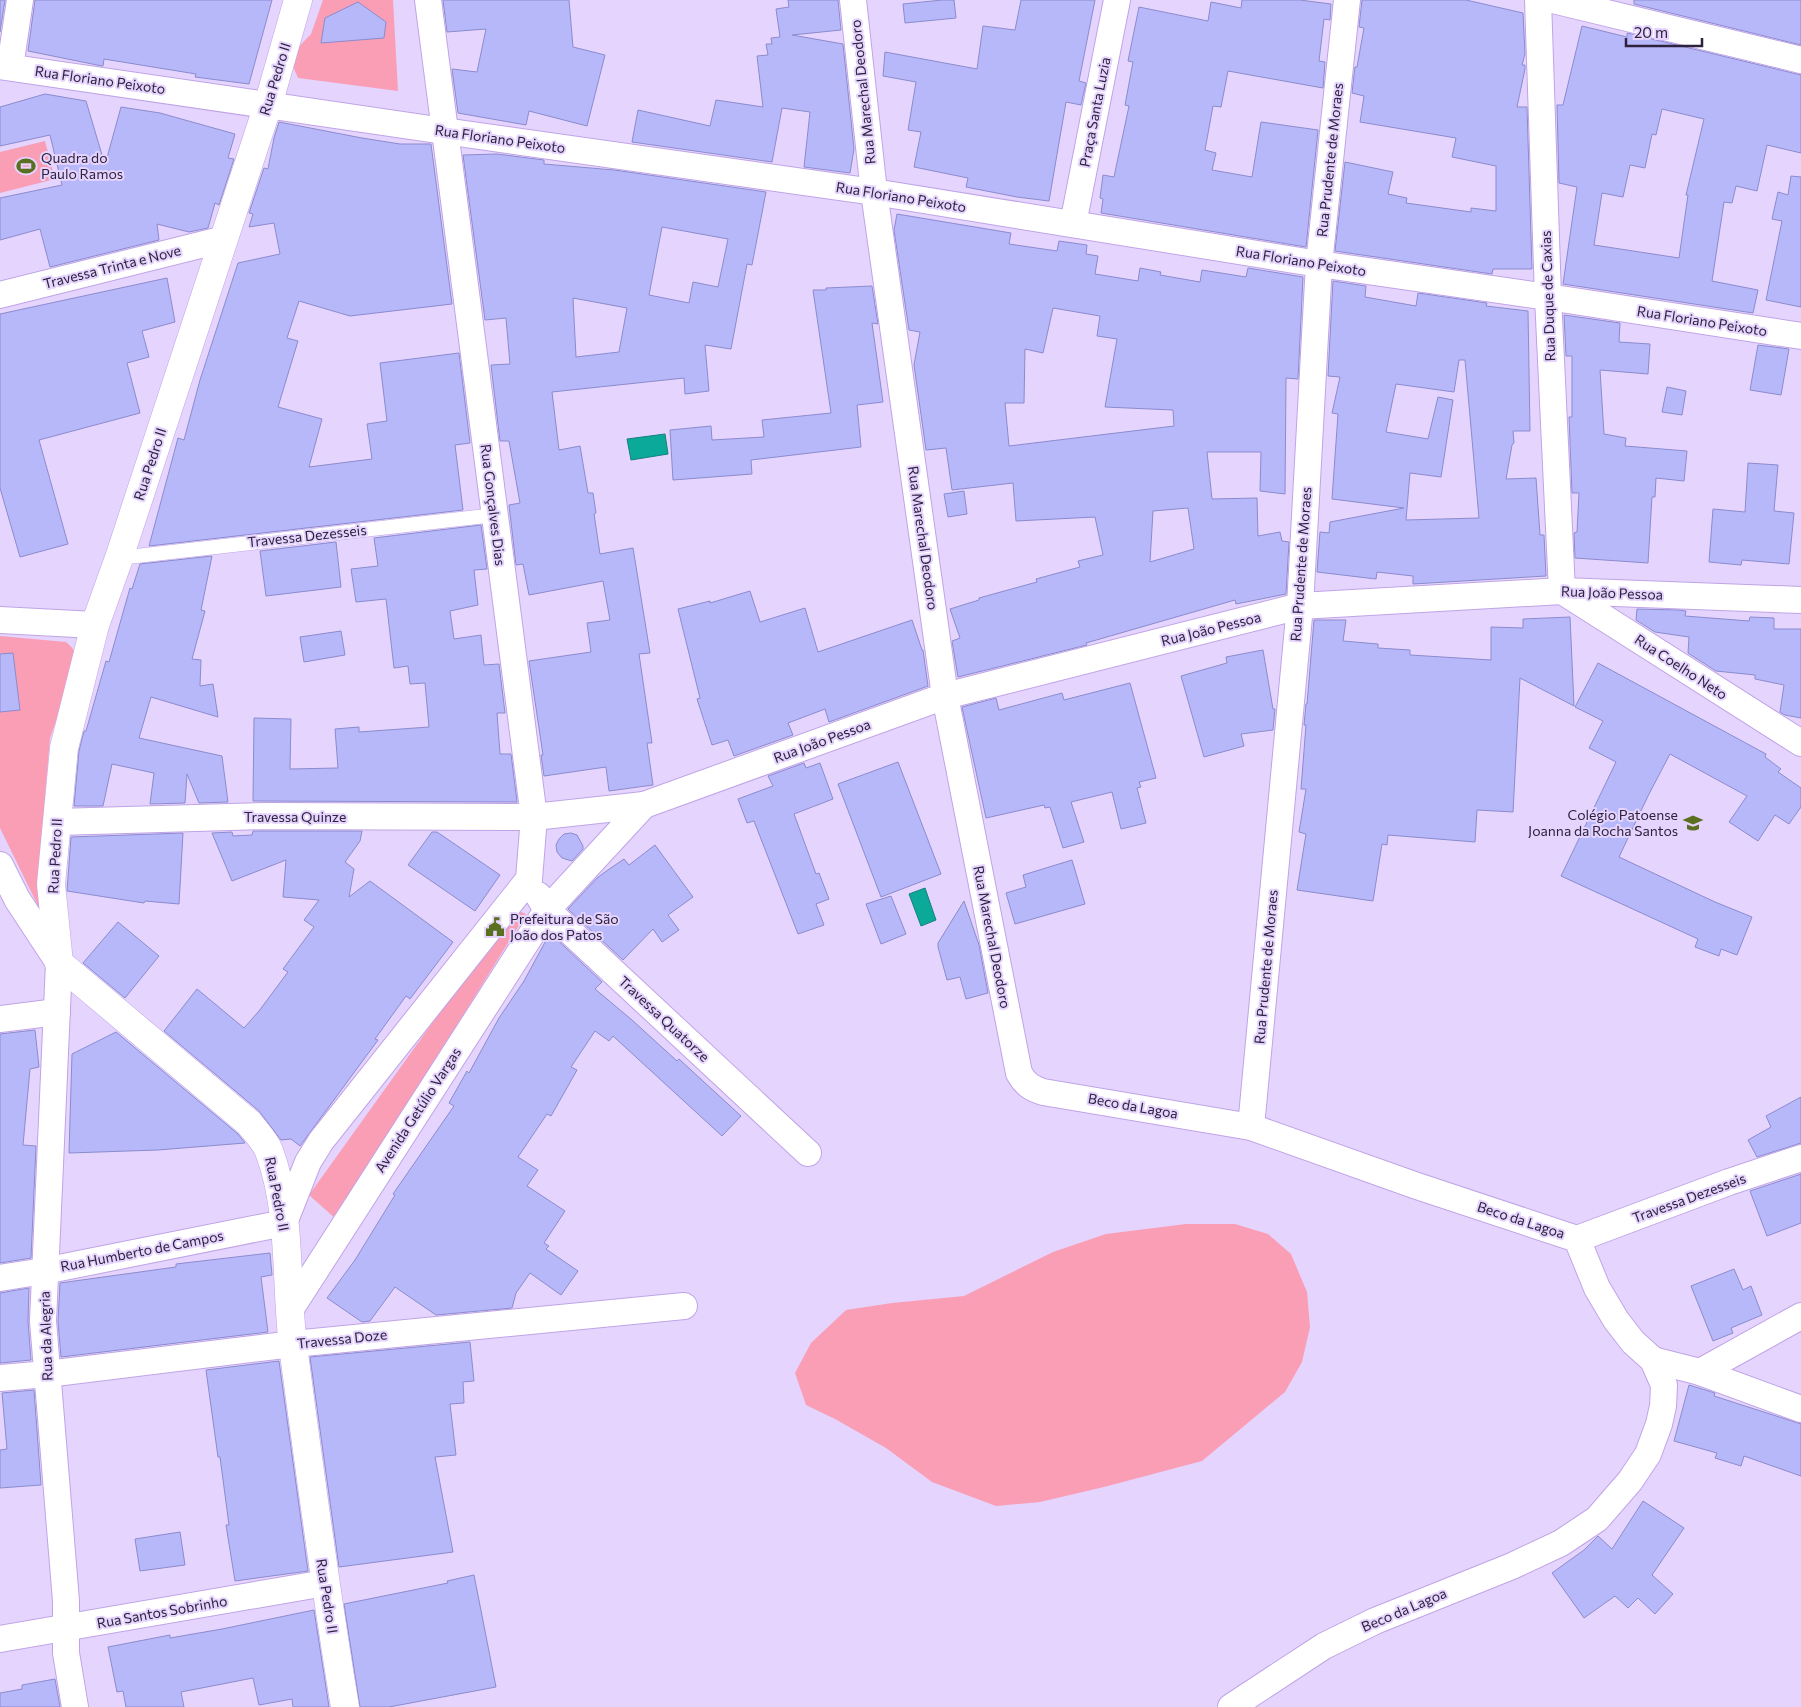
<svg xmlns="http://www.w3.org/2000/svg" width="1801" height="1707" font-family="Commissioner,sans-serif">
<rect width="100%" height="100%" fill="#e5d4fe"/>
<g fill="#fa9eb6">
<polygon points="323,0 393,0 398,91 298,78 289,57 311,34"/>
<polygon points="45,141 55,179 0,193 0,152"/>
<path d="M0,636L66,642C76,650 77,656 75,667L50,738L45,797L40,910L0,828Z"/>
<polygon points="514,909 526,914 336,1219 309,1195"/>
<polygon points="1186,1224 1235,1224 1268,1234 1291,1254 1307,1292 1310,1327 1302,1362 1285,1392 1202,1461 1104,1487 1040,1502 996,1506 932,1482 886,1448 835,1419 806,1405 795,1373 811,1343 846,1310 892,1303 964,1296 1053,1252 1106,1234"/>
</g>
<g fill="#0aa99a" stroke="#15807e">
<polygon points="665,434 668,454 631,460 627,439"/>
<polygon points="925,888 936,920 921,926 909,894"/>
</g>
<g fill="#b7b8fa" stroke="#8b8bcd" fill-rule="evenodd">
<polygon points="0,0 5,0 0,32"/>
<polygon points="35,0 272,0 249,84 195,77 196,74 104,59 103,66 102,66 28,51"/>
<polygon points="443,0 569,0 573,47 605,55 587,126 529,111 526,125 458,113 452,69 477,72 486,29 447,32"/>
<polygon points="788,0 838,0 841,30 792,35 843,44 854,149 850,173 804,167 810,112 782,108 772,162 632,142 638,110 710,126 716,100 763,107 757,56 768,55 766,44 772,44 771,38 780,37 776,9 789,7"/>
<polygon points="942,0 954,0 956,18 905,23 903,4"/>
<polygon points="1021,0 1095,0 1079,81 1086,83 1081,105 1066,102 1049,201 1017,197 966,187 968,178 914,167 921,132 908,130 916,82 883,76 885,52 977,69 983,26 1015,30"/>
<polygon points="1242,0 1300,0 1331,4 1330,20 1324,19 1319,61 1325,62 1323,88 1228,71 1221,107 1213,106 1205,150 1216,153 1212,170 1252,177 1261,122 1318,130 1306,247 1101,213 1103,199 1100,198 1103,175 1114,177 1129,106 1125,105 1133,62 1128,61 1139,7 1208,21 1211,2 1241,8"/>
<polygon points="1362,0 1466,0 1523,13 1525,54 1522,65 1525,65 1525,69 1517,107 1527,107 1532,269 1493,269 1492,274 1335,251 1345,162 1393,172 1388,194 1407,198 1406,203 1471,212 1471,208 1496,211 1496,166 1452,157 1456,138 1360,122 1364,96 1352,93 1355,67 1357,67 1364,28 1359,27"/>
<polygon points="1634,0 1801,0 1801,45 1634,4"/>
<polygon points="358,2 386,22 384,38 321,43 325,18"/>
<path d="M1582,26L1627,37V33L1801,75V153L1767,145L1757,191L1736,186L1732,203L1724,202L1712,281L1758,290L1753,313L1563,284L1577,187L1559,183L1557,105H1563ZM1662,109L1704,119L1686,195H1688L1679,258L1594,245L1602,193L1623,197L1630,165L1645,168L1652,134L1656,135Z"/>
<polygon points="45,94 86,101 105,165 121,107 160,113 235,134 228,158 234,159 219,205 215,203 208,228 189,232 157,224 159,240 50,267 40,229 0,240 0,198 62,185 50,135 0,146 0,107"/>
<polygon points="279,122 362,138 400,144 431,144 452,304 350,316 299,301 287,338 298,341 278,407 322,419 309,467 372,459 367,424 387,421 380,363 459,353 470,443 455,445 463,510 149,546 178,438 184,440 200,380 238,263 280,254 274,223 249,227 253,214 249,213 264,168 268,169 274,138"/>
<path d="M497,154L544,160V164L614,170L766,192L752,265L747,264L731,349L705,345L709,391L685,394L684,378L552,392L559,450L580,446L588,493H593L596,513L594,514L600,554L633,548L650,653L639,654L652,743H647L653,785L609,791L606,767L544,776L541,755H543L529,661L591,652L587,623L610,620L603,581L529,595L523,564L516,565L509,505L520,503L509,441H500L491,365L510,364L506,318L485,320L463,155ZM662,227L728,239L718,287L693,282L689,303L649,295ZM573,298L627,308L619,352L576,357Z"/>
<polygon points="1791,176 1801,177 1801,307 1766,300 1782,221 1772,219 1778,192 1788,195"/>
<path d="M897,214L1011,233L1009,244L1057,251L1059,241L1087,245L1086,254L1098,256L1095,274L1138,281L1140,268L1161,272L1160,275L1200,282L1202,270L1246,277L1248,268L1303,277L1298,379L1286,378L1285,494L1260,491L1261,452H1207L1212,499L1257,498L1258,536L1280,532L1282,541L1289,542L1286,594L1236,604L1235,600L1086,643L1087,645L958,677L952,641L960,638L950,609L979,600V598L1037,582L1036,579L1080,567L1078,561L1103,555L1095,517L1016,521L1013,483L952,490L946,448L926,450L914,365L920,332L909,330L894,230ZM1053,308L1100,316L1097,336L1117,339L1105,407L1173,410L1174,426L1009,446L1005,403H1024L1025,349L1043,353ZM1188,508L1194,549L1150,562L1153,511Z"/>
<polygon points="167,278 175,322 142,331 149,357 127,363 140,413 39,440 68,544 20,557 0,488 0,314"/>
<path d="M1333,281L1366,286L1365,297L1416,306L1418,293L1487,303L1486,306L1528,311L1530,431H1513L1514,443L1512,445L1506,479L1536,478L1540,535H1544L1546,576L1413,584V576L1377,572L1376,579L1317,572L1320,532L1329,533L1330,522L1404,508L1332,499L1338,414L1332,413L1340,377L1328,376ZM1459,360H1465L1479,518L1406,520L1410,473L1441,477L1453,400L1438,397L1428,439L1386,432L1396,384L1454,392Z"/>
<polygon points="872,286 878,324 872,323 883,402 857,405 861,447 751,460 752,474 673,480 670,430 711,426 712,440 764,437 762,420 831,413 813,290 826,290 826,288"/>
<polygon points="1564,315 1620,323 1619,342 1650,344 1648,374 1600,370 1604,434 1626,438 1625,446 1687,451 1684,481 1656,478 1655,497 1652,497 1648,563 1575,558 1574,533 1577,532 1579,493 1572,493 1569,417 1572,417 1572,356 1566,356"/>
<polygon points="1758,345 1789,349 1781,395 1750,390"/>
<polygon points="1667,387 1686,391 1682,415 1662,412"/>
<polygon points="1748,463 1778,465 1774,511 1794,513 1789,564 1742,560 1741,565 1709,562 1713,509 1745,512"/>
<polygon points="964,491 967,514 948,517 944,494"/>
<polygon points="481,525 487,569 474,570 478,605 450,611 454,639 481,635 484,665 499,664 505,713 497,713 500,754 511,754 517,802 253,801 254,718 291,719 290,769 338,768 335,729 359,727 359,732 429,727 425,683 410,684 408,666 394,668 386,599 356,602 351,569 378,566 374,538"/>
<polygon points="336,542 341,587 266,596 260,551"/>
<polygon points="212,556 201,610 205,611 192,659 201,660 200,686 213,684 218,717 151,697 139,738 222,756 228,802 199,803 187,774 185,803 150,804 154,773 112,764 103,806 74,806 79,751 84,731 86,731 106,661 109,662 130,588 132,589 140,564"/>
<polygon points="750,591 760,622 805,608 818,652 912,620 922,650 923,650 928,686 829,722 825,709 788,723 793,735 734,756 728,740 712,745 697,699 700,698 678,609 710,601 710,603"/>
<polygon points="1637,609 1678,610 1686,611 1685,616 1749,621 1750,617 1774,618 1774,629 1801,629 1801,718 1785,715 1780,712 1784,685 1755,679 1755,675 1716,671 1688,653 1689,637 1655,632 1636,620"/>
<polygon points="1570,617 1574,706 1520,678 1513,812 1477,810 1475,842 1388,835 1387,845 1382,844 1373,901 1297,890 1306,834 1299,832 1306,789 1301,789 1306,725 1304,725 1306,704 1307,704 1314,620 1346,620 1343,641 1378,644 1378,648 1410,650 1410,655 1491,660 1491,627 1523,628 1523,619"/>
<polygon points="341,631 345,655 304,662 300,637"/>
<polygon points="1263,650 1273,709 1275,709 1273,730 1241,734 1244,746 1204,757 1181,676 1227,663 1226,657"/>
<polygon points="13,653 20,710 0,712 0,654"/>
<polygon points="1598,663 1766,754 1765,757 1781,769 1778,772 1801,788 1801,807 1789,824 1775,815 1758,841 1729,822 1747,796 1670,754 1649,794 1619,857 1715,902 1752,917 1737,955 1721,949 1719,956 1695,947 1698,939 1561,876 1616,762 1589,748 1603,721 1575,707"/>
<polygon points="1130,683 1156,778 1139,782 1141,787 1137,788 1146,823 1121,829 1112,792 1071,802 1084,842 1063,848 1050,807 1045,808 1044,805 986,818 962,707 996,698 999,710 1062,693 1064,700"/>
<polygon points="898,762 941,874 881,897 838,784"/>
<polygon points="804,763 806,768 820,763 833,799 794,814 816,874 819,873 829,899 816,904 824,925 798,934 754,821 747,823 738,799 773,786 768,776"/>
<polygon points="253,831 362,831 360,841 345,862 354,869 349,897 370,881 453,942 410,999 406,996 375,1039 378,1040 300,1146 291,1139 281,1140 259,1111 164,1031 197,989 244,1028 259,1011 288,972 283,969 314,927 304,920 319,900 283,897 286,860 232,881 212,833 232,832 233,836 252,835"/>
<polygon points="432,832 437,832 500,875 475,911 408,865"/>
<polygon points="183,833 179,904 145,901 144,903 67,891 71,837"/>
<polygon points="571,833 577,835 583,846 583,849 572,861 562,858 557,852 556,845 559,839 564,834"/>
<polygon points="655,845 693,897 668,915 679,930 662,942 653,929 623,960 568,909 597,878 605,872 624,859 629,865"/>
<polygon points="1072,860 1085,904 1015,924 1006,893 1026,887 1023,875"/>
<polygon points="891,896 906,934 881,944 866,904"/>
<polygon points="964,901 979,945 988,993 966,999 960,977 947,980 938,947 938,943"/>
<polygon points="118,922 159,956 125,998 83,963"/>
<polygon points="550,933 602,982 595,989 632,1020 677,1061 679,1059 741,1116 722,1136 613,1036 609,1041 595,1031 571,1067 577,1070 551,1116 547,1114 518,1157 538,1170 527,1186 565,1211 544,1243 549,1246 546,1249 578,1271 561,1295 530,1273 516,1293 512,1308 436,1315 395,1287 370,1321 362,1322 327,1298 355,1260 395,1195 393,1194 454,1106 449,1103 467,1071 469,1073 499,1018 524,981"/>
<polygon points="35,1030 39,1067 30,1069 23,1145 36,1146 31,1258 0,1263 0,1034"/>
<polygon points="116,1032 238,1134 245,1143 158,1150 69,1153 72,1054"/>
<polygon points="1801,1097 1801,1143 1757,1157 1748,1140 1771,1127 1766,1116"/>
<polygon points="1801,1174 1801,1223 1767,1236 1750,1191"/>
<polygon points="270,1253 272,1275 261,1277 268,1332 61,1357 58,1321 60,1283 176,1267 176,1264"/>
<polygon points="1734,1269 1743,1290 1751,1286 1762,1315 1731,1328 1733,1333 1713,1341 1691,1286"/>
<polygon points="29,1288 28,1322 31,1360 0,1363 0,1293"/>
<polygon points="470,1342 474,1381 463,1382 464,1403 450,1404 456,1455 435,1457 453,1552 339,1567 310,1357"/>
<polygon points="279,1361 308,1571 235,1581 226,1525 229,1525 220,1457 218,1457 206,1370"/>
<polygon points="1689,1385 1715,1393 1714,1396 1801,1424 1801,1476 1744,1456 1741,1466 1715,1458 1717,1453 1674,1441"/>
<polygon points="34,1390 41,1485 0,1488 0,1450 7,1449 2,1393"/>
<polygon points="1643,1501 1684,1528 1652,1575 1673,1594 1655,1614 1638,1598 1628,1608 1615,1596 1584,1618 1552,1573 1584,1550 1598,1536 1612,1549"/>
<polygon points="180,1532 185,1565 140,1571 135,1539"/>
<polygon points="474,1575 496,1687 389,1707 360,1707 344,1604 448,1583 447,1581"/>
<polygon points="314,1610 329,1707 293,1707 292,1699 259,1705 253,1678 181,1692 184,1707 126,1707 123,1691 117,1692 108,1647 170,1635 170,1638 222,1629"/>
<polygon points="55,1679 60,1707 0,1707 0,1693 22,1689 22,1685"/>
</g>
<g fill="none" stroke-linecap="round" stroke-linejoin="round">
<g stroke="#c0a4e7" stroke-width="15">
<polyline id="service" points="119,558 495,515"/>
</g>
<g stroke="#c0a4e7" stroke-width="28">
<g id="minor">
<polyline points="428,0 534,817 529,879"/>
<path d="M853,0L874,192L945,696L1019,1073C1025,1084 1031,1088 1043,1092L1251,1127L1417,1186L1577,1239L1597,1288L1616,1320L1633,1342L1653,1360L1664,1385L1663,1406L1659,1424L1648,1454L1630,1481L1597,1519L1561,1543L1512,1566L1375,1621L1324,1646L1231,1707"/>
<polyline points="1538,0 1548,297 1562,591 1801,743"/>
<polyline points="1553,0 1801,60"/>
<polyline points="0,66 444,131 874,192 1319,264 1548,297 1801,336"/>
<polyline points="10,67 20,0"/>
<polyline points="1073,224 1117,0"/>
<polyline points="0,295 224,239"/>
<polyline points="0,620 95,625"/>
<polyline points="57,822 267,816 534,817 644,805 945,696 1300,606 1562,591 1801,600"/>
<polyline points="0,865 17,899 59,963 43,1321 66,1601 66,1653 75,1707"/>
<polyline points="538,895 547,910 808,1153"/>
<polyline points="0,1019 57,1012"/>
<polyline points="1251,1127 1300,606 1319,264 1347,0"/>
<polyline points="1577,1239 1729,1182 1801,1158"/>
<polyline points="0,1278 44,1271 284,1223 308,1162 321,1141 529,879"/>
<polyline points="290,1310 547,910 644,805"/>
<polyline points="1653,1360 1700,1372 1801,1409"/>
<polyline points="1700,1372 1801,1316"/>
<polyline points="0,1378 47,1374 293,1344 684,1306"/>
<polyline points="0,1639 325,1583"/>
</g>
</g>
<g stroke="#c0a4e7" stroke-width="29">
<path id="tertiary" d="M298,0L268,105L119,558L95,625L64,748L51,884L59,963L249,1123C255,1131 265,1141 269,1151C292,1212 285,1282 293,1346C309,1467 325,1587 345,1707"/>
</g>
<use href="#service" stroke="#fff" stroke-width="14"/>
<use href="#minor" stroke="#fff" stroke-width="26"/>
<use href="#tertiary" stroke="#fff" stroke-width="28"/>
</g>
<defs>
<g id="stadium-bare" transform="scale(1.5)"><path d="M0-5a6.5 5 0 1 0 0 10a6.5 5 0 1 0 0-10ZM-3.5-1.8h7v3.6h-7Z" fill="#5a7020" stroke="#e5d4fe" stroke-width="2.5" paint-order="stroke"/></g>
<g id="school-bare" transform="scale(1.5)"><path d="M0-5L7-2L0 1L-7-2ZM-4 1L0 2.5L4 1V4Q0 6-4 4Z" fill="#5a7020" stroke="#e5d4fe" stroke-width="2.5" paint-order="stroke"/></g>
<g id="civic-bare" transform="scale(1.5)"><path d="M-.6-6.5H3V-4.5H.6V-3L4-1V1h2V6H-6V1h2V-1L-.6-3ZM-1.2 2.5V6h2.4V2.5Z" fill="#5a7020" stroke="#e5d4fe" stroke-width="2.5" paint-order="stroke"/></g>
</defs>
<g fill-rule="evenodd">
<use href="#stadium-bare" x="26" y="166"/>
<use href="#school-bare" x="1693" y="823"/>
<use href="#civic-bare" x="495" y="927"/>
</g>
<g text-anchor="middle" stroke-width="4" stroke-linejoin="round" paint-order="stroke">
<g font-size="14" fill="#2e223c" stroke="#e5d4fe">
<text transform="translate(275 79) rotate(-73)" y="5">Rua Pedro II</text>
<text transform="translate(100 80) rotate(8)" y="5">Rua Floriano Peixoto</text>
<text transform="translate(863 92) rotate(-96)" y="5">Rua Marechal Deodoro</text>
<text transform="translate(1095 112) rotate(-79)" y="5">Praça Santa Luzia</text>
<text transform="translate(500 139) rotate(8)" y="5">Rua Floriano Peixoto</text>
<text transform="translate(1330 160) rotate(-84)" y="5">Rua Prudente de Moraes</text>
<text transform="translate(901 197) rotate(9)" y="5">Rua Floriano Peixoto</text>
<text transform="translate(1301 261) rotate(9)" y="5">Rua Floriano Peixoto</text>
<text transform="translate(112 267) rotate(-14)" y="5">Travessa Trinta e Nove</text>
<text transform="translate(1548 296) rotate(-92)" y="5">Rua Duque de Caxias</text>
<text transform="translate(1702 321) rotate(9)" y="5">Rua Floriano Peixoto</text>
<text transform="translate(150 464) rotate(-72)" y="5">Rua Pedro II</text>
<text transform="translate(493 505) rotate(83)" y="5">Rua Gonçalves Dias</text>
<text transform="translate(307 536) rotate(-6)" y="5">Travessa Dezesseis</text>
<text transform="translate(923 538) rotate(82)" y="5">Rua Marechal Deodoro</text>
<text transform="translate(1301 564) rotate(-86)" y="5">Rua Prudente de Moraes</text>
<text transform="translate(1612 593) rotate(2)" y="5">Rua João Pessoa</text>
<text transform="translate(1211 629) rotate(-14)" y="5">Rua João Pessoa</text>
<text transform="translate(1681 667) rotate(33)" y="5">Rua Coelho Neto</text>
<text transform="translate(822 741) rotate(-20)" y="5">Rua João Pessoa</text>
<text x="295" y="822">Travessa Quinze</text>
<text transform="translate(55 856) rotate(-87)" y="5">Rua Pedro II</text>
<text transform="translate(992 937) rotate(79)" y="5">Rua Marechal Deodoro</text>
<text transform="translate(1266 967) rotate(-85)" y="5">Rua Prudente de Moraes</text>
<text transform="translate(664 1019) rotate(43)" y="5">Travessa Quatorze</text>
<text transform="translate(1133 1106) rotate(10)" y="5">Beco da Lagoa</text>
<text transform="translate(418 1110) rotate(-57)" y="5">Avenida Getúlio Vargas</text>
<text transform="translate(277 1194) rotate(79)" y="5">Rua Pedro II</text>
<text transform="translate(1689 1198) rotate(-20)" y="5">Travessa Dezesseis</text>
<text transform="translate(1521 1220) rotate(18)" y="5">Beco da Lagoa</text>
<text transform="translate(142 1251) rotate(-11)" y="5">Rua Humberto de Campos</text>
<text transform="translate(46 1336) rotate(-92)" y="5">Rua da Alegria</text>
<text transform="translate(342 1339) rotate(-6)" y="5">Travessa Doze</text>
<text transform="translate(327 1596) rotate(81)" y="5">Rua Pedro II</text>
<text transform="translate(1404 1610) rotate(-23)" y="5">Beco da Lagoa</text>
<text transform="translate(162 1612) rotate(-10)" y="5">Rua Santos Sobrinho</text>
</g>
<g font-size="14" fill="#2e223c" stroke="#e5d4fe" text-anchor="start">
<text x="41" y="163">Quadra do<tspan x="41" dy="16">Paulo Ramos</tspan></text>
<text x="1678" y="820" text-anchor="end">Colégio Patoense<tspan x="1678" dy="16">Joanna da Rocha Santos</tspan></text>
<text x="510" y="924">Prefeitura de São<tspan x="510" dy="16">João dos Patos</tspan></text>
</g>
</g>
<path d="M1626 38v8h76v-8" fill="none" stroke="#2e223c" stroke-width="2.5"/>
<text x="1634" y="38" font-size="15" fill="#2e223c" stroke="#e5d4fe" stroke-width="4" paint-order="stroke">20 m</text>
</svg>
